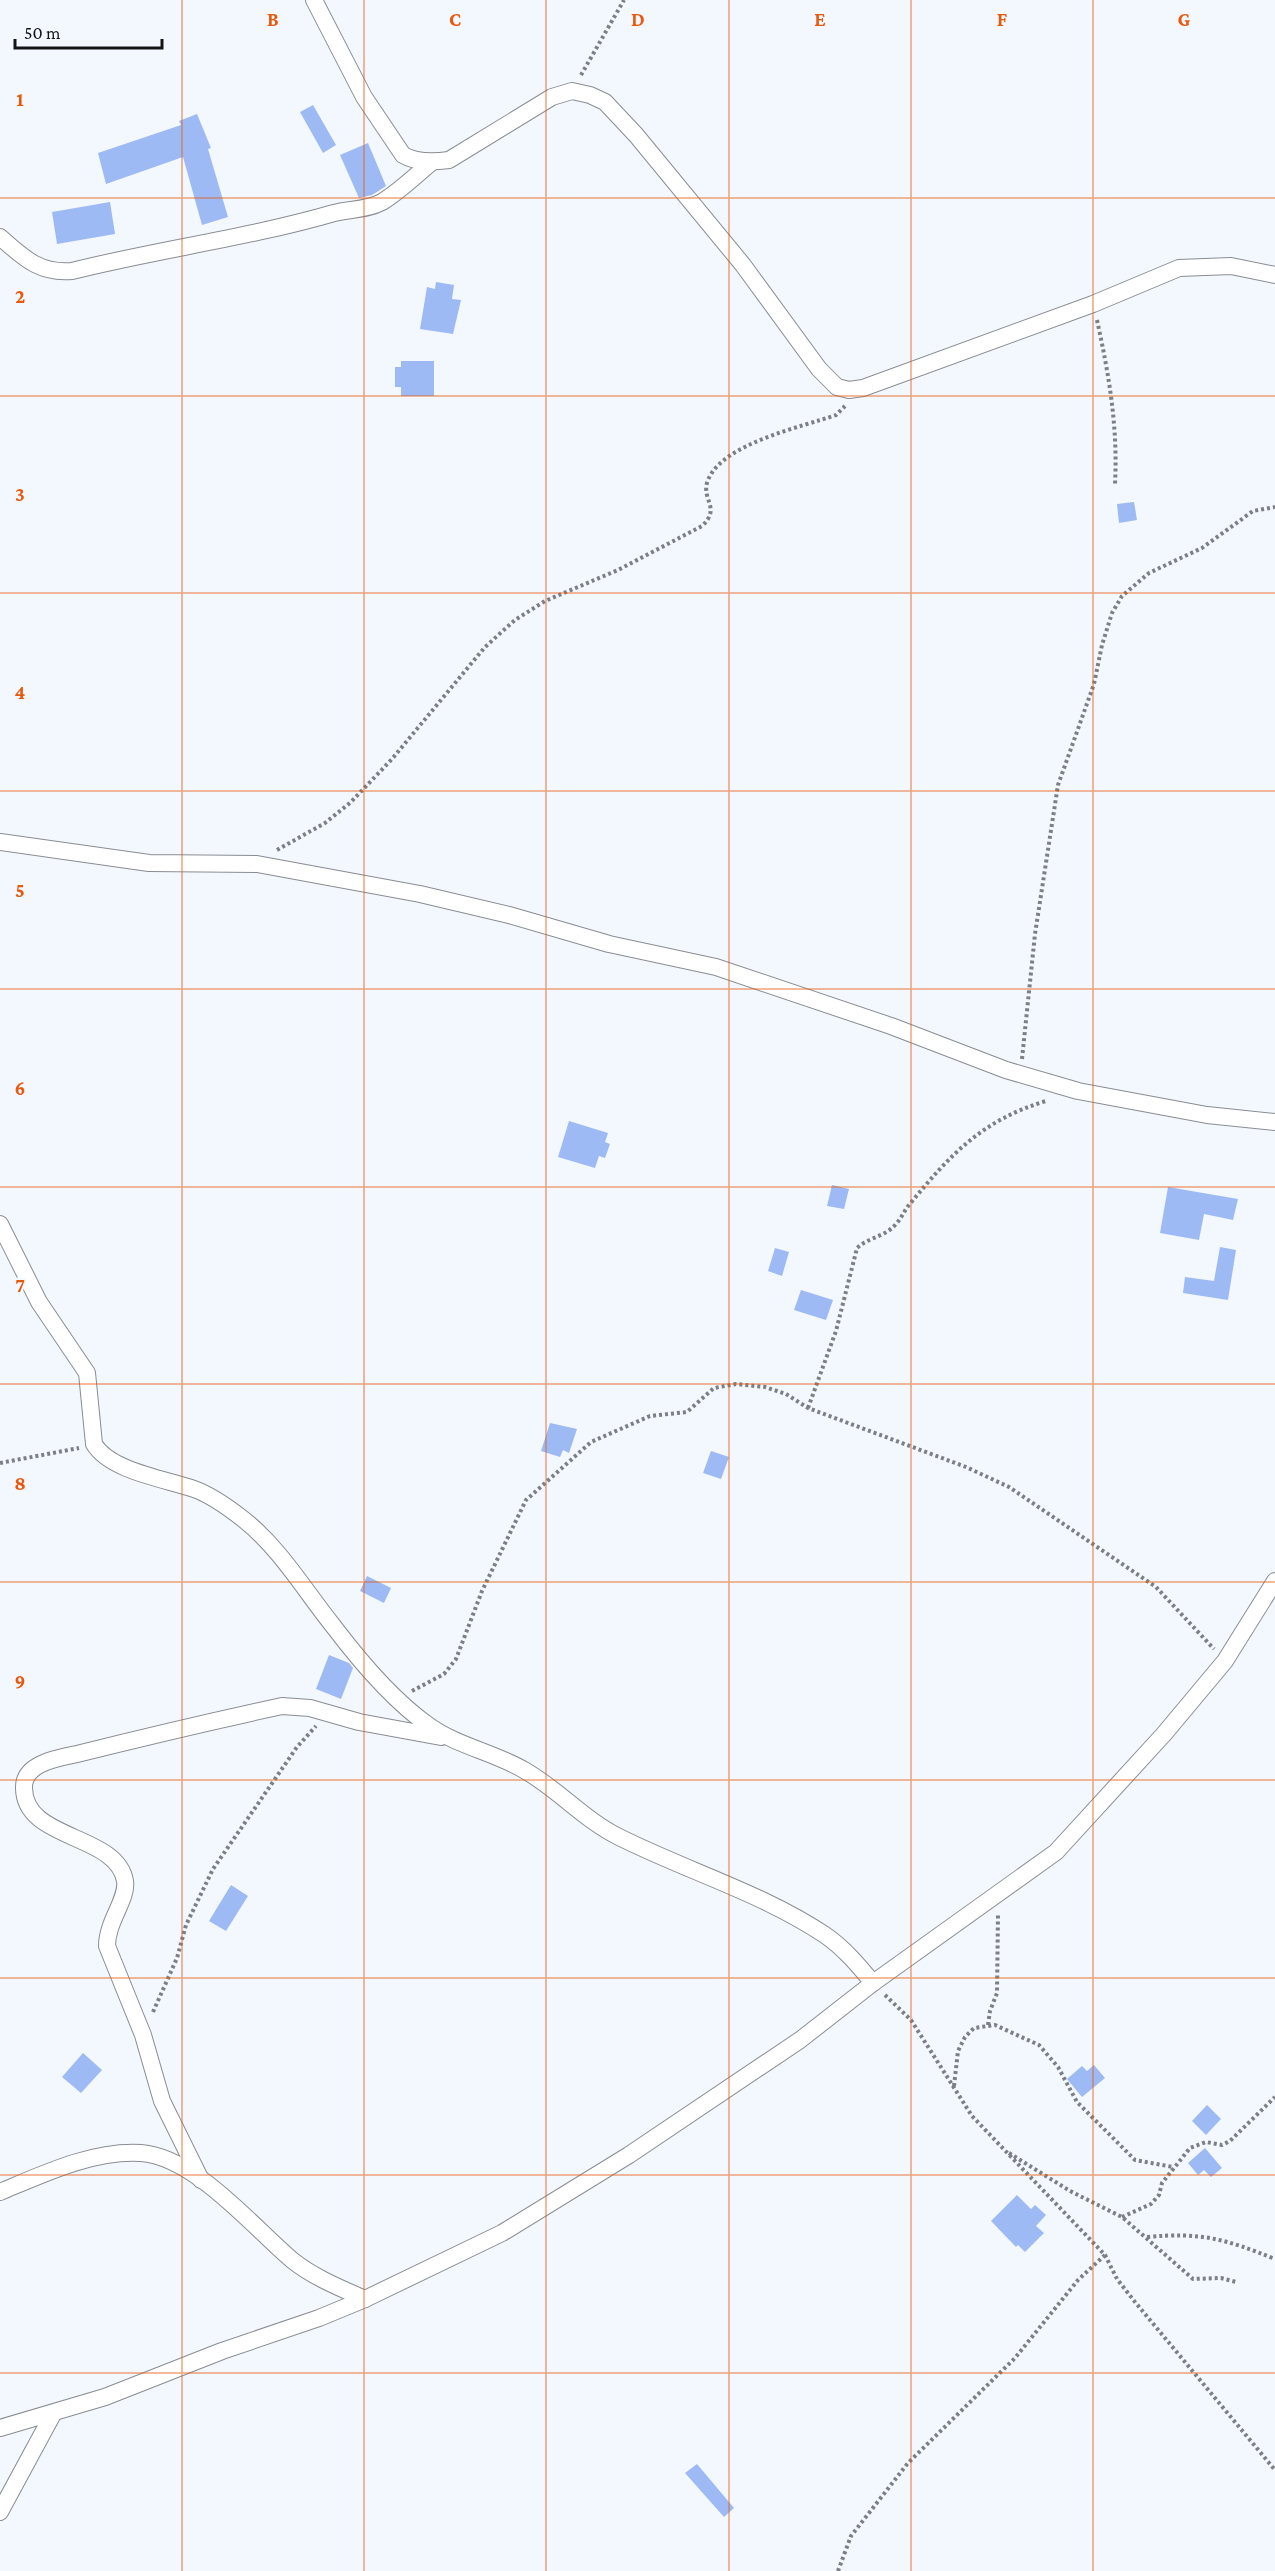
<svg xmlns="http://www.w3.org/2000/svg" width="1275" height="2571" font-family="'Crimson Pro',serif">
<rect width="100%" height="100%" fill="#f3f7fe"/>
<g fill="#9ebaf4">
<polygon points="313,105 336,145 323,153 300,112"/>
<polygon points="197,114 211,148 208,149 228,217 202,225 183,157 106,184 98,153 181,125 179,121"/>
<polygon points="368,143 386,186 372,195 359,198 340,155"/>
<polygon points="110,202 115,234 57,244 52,212"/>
<polygon points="436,282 454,285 452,299 461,300 453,334 420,329 427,287 435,289"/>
<polygon points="401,361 434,361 434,396 401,396 401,387 395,387 395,367 401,367"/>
<polygon points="1134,502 1137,520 1119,523 1117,504"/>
<polygon points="569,1121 608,1133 605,1142 610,1144 605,1158 599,1156 595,1168 558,1157"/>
<polygon points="832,1185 849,1189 844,1209 827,1206"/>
<polygon points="1168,1187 1238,1199 1233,1220 1204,1214 1199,1240 1160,1233"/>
<polygon points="1220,1247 1236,1250 1228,1300 1183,1293 1185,1277 1214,1281"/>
<polygon points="775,1248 789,1252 782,1276 768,1271"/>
<polygon points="801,1290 833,1300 826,1320 794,1310"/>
<polygon points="550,1423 577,1429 569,1453 563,1450 560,1457 541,1451"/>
<polygon points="711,1451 729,1457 721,1479 703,1473"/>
<polygon points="367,1576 391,1588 384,1603 360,1591"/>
<polygon points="329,1655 349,1663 353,1668 341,1699 316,1689"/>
<polygon points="231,1885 248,1896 226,1931 209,1921"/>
<polygon points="83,2053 102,2070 81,2093 62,2077"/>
<polygon points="1094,2065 1105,2078 1082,2097 1067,2079 1082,2066 1087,2071"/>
<polygon points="1207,2105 1221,2119 1206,2135 1192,2121"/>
<polygon points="1205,2148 1222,2168 1211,2177 1204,2170 1198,2175 1188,2163"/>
<polygon points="1017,2195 1031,2209 1035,2205 1046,2215 1036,2226 1044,2233 1025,2252 1018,2245 1016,2247 991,2221"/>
<polygon points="697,2464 734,2508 724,2517 685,2473"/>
</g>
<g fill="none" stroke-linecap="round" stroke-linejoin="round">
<g stroke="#898d93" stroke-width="18">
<g id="street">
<path d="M314,0L364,97L403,155C417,163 434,162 449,160L552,97L572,91L590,95L605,102L636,135L743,265L819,369L837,387L849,390L863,388L1093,304L1179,268L1231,266L1275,275"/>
<path d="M0,237C23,257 39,274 72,271C159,249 248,238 334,213C350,209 367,210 382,202C400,191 416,175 432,162"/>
<polyline points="0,842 149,863 257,864 420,894 509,915 609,944 716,967 891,1026 1006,1070 1078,1091 1207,1115 1275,1122"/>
<path d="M0,1224L39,1302L87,1373L94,1444C110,1471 165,1479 194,1489C211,1495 229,1508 243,1519C280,1548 305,1591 334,1627C359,1660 394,1701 428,1725C457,1746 493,1752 524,1770C558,1789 583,1819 619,1837C687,1871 762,1893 825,1935C844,1948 859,1966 873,1983"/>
<path d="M201,2180L162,2101L143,2035L107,1946C107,1921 128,1899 125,1881C117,1833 23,1841 24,1787C24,1763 58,1758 77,1754C145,1737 213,1721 282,1706L310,1708L359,1722L441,1737"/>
<path d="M0,2192C43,2174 93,2150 141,2153C195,2157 252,2226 292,2260C313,2277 340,2288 365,2299"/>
<polyline points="0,2428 105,2397 222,2351 319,2318 365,2299 502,2233 629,2155 800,2040 873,1983 1056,1852 1164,1734 1225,1661 1275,1581"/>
<polyline points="0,2512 53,2414"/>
</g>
</g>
<g stroke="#7c7f83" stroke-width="4" stroke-dasharray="3 3" stroke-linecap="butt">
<polyline points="581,75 624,0"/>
<path d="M1097,320C1109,375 1118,427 1115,484"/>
<path d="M277,850L325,823L351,802L392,759L485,647L515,620L545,601L618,570L702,526C722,507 700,500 708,480C723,443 802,427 836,415L845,406"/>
<polyline points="1022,1059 1035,934 1058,785 1094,684 1102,645 1112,613 1122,596 1149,573 1202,548 1253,511 1275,507"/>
<path d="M808,1408L836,1331L857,1248C869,1237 885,1237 896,1224C901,1219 904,1211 909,1205C950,1155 982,1120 1046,1101"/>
<polyline points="0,1463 79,1448"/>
<polyline points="412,1691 444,1674 456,1659 482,1591 526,1500 591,1442 650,1416 687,1412 714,1388 736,1384 765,1387 786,1394 808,1408 966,1467 1009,1487 1156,1587 1214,1649"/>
<polyline points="885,1995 911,2020 972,2116 1105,2255 1117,2279 1135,2302 1275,2470"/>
<polyline points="153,2012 177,1958 186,1925 213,1869 297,1747 316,1726"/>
<polyline points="988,2025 990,2011 997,1993 998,1914"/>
<polyline points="954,2086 958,2051 965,2037 974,2028 995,2025 1039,2045 1058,2067 1077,2102 1135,2160 1173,2167"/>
<polyline points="1009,2153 1070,2191 1122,2217 1193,2279 1221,2278 1236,2282"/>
<polyline points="1122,2217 1151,2204 1159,2195 1162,2183 1190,2148 1206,2142 1222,2145 1230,2141 1275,2097"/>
<path d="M1147,2237C1202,2232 1225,2239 1275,2259"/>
<polyline points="838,2571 851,2536 908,2463 1015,2358 1078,2280 1105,2255"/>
</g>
<use href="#street" stroke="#fff" stroke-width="16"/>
</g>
<path fill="none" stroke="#e8590c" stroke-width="1.5" stroke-opacity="0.55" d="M182,0V2571M364,0V2571M546,0V2571M729,0V2571M911,0V2571M1093,0V2571M0,198H1275M0,396H1275M0,593H1275M0,791H1275M0,989H1275M0,1187H1275M0,1384H1275M0,1582H1275M0,1780H1275M0,1978H1275M0,2175H1275M0,2373H1275"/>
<g font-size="20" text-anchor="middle" font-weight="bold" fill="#e8590c" stroke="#f3f7fe" stroke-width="4.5" stroke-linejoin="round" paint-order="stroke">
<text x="273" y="26">B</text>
<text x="455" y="26">C</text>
<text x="638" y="26">D</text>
<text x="820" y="26">E</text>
<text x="1002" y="26">F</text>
<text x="1184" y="26">G</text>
<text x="20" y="106">1</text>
<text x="20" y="303">2</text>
<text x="20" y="501">3</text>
<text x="20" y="699">4</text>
<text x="20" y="897">5</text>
<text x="20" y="1095">6</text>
<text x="20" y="1292">7</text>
<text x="20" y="1490">8</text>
<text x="20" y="1688">9</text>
</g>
<path d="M15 39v9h147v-9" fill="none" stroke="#121416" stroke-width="3"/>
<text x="24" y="39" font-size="18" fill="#121416" stroke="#f3f7fe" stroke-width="4.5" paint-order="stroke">50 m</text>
</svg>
